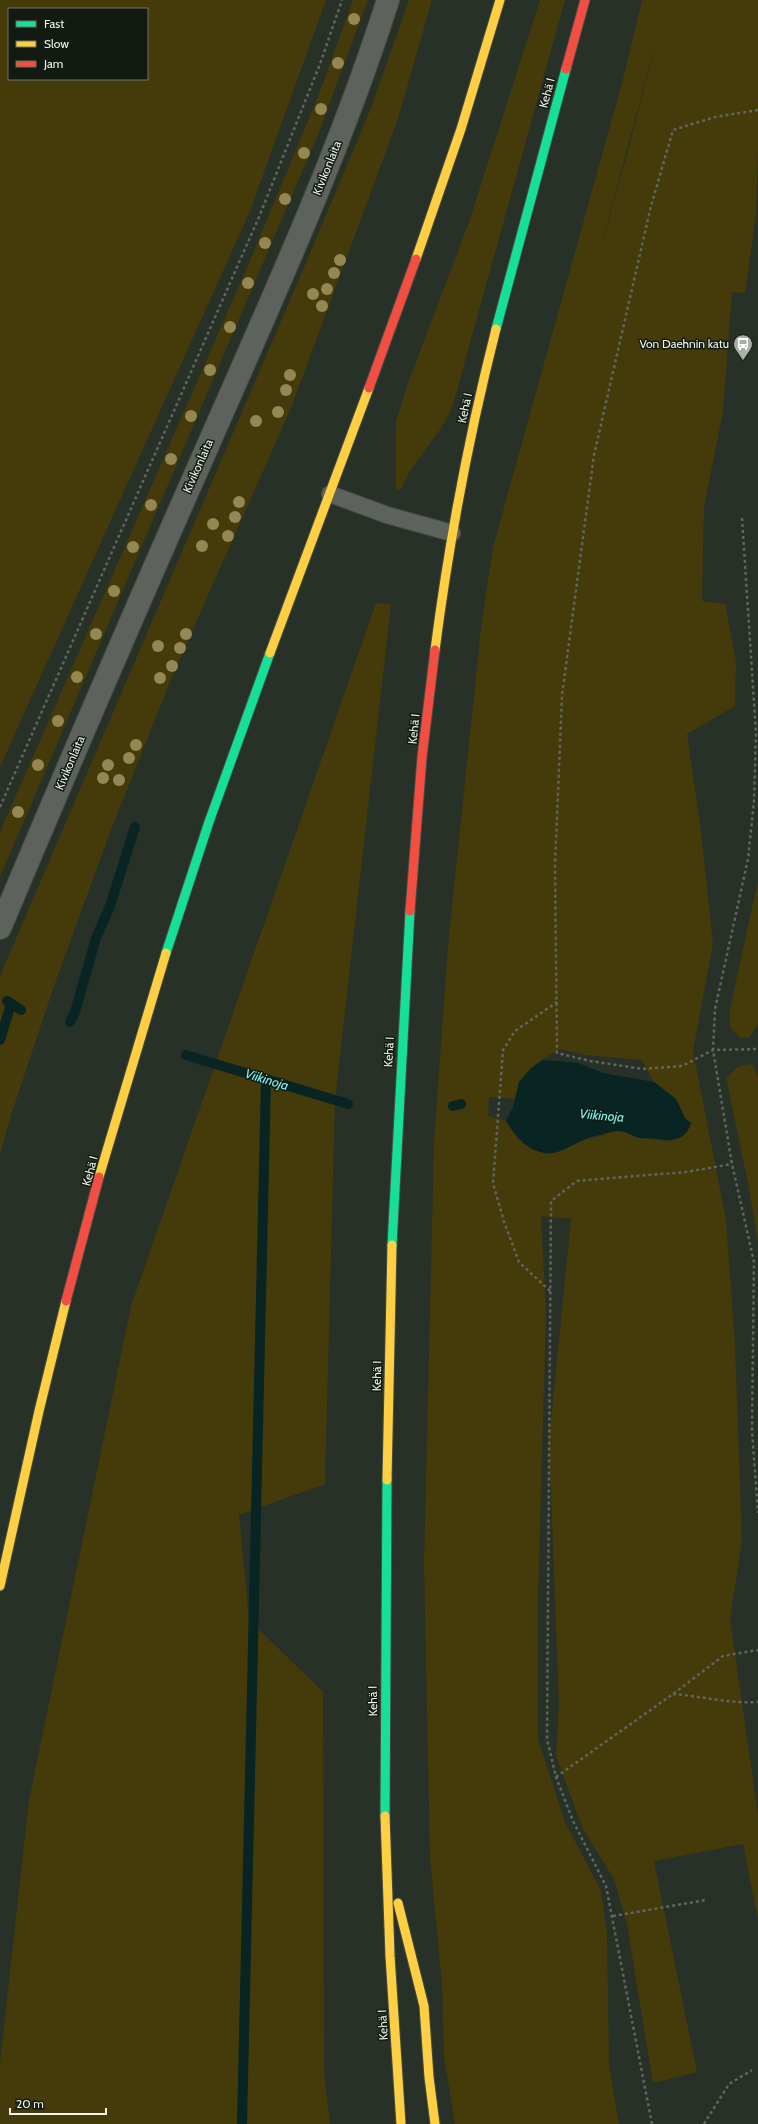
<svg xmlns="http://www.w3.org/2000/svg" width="758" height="2124" font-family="Cabin,sans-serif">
<rect width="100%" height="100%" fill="#283127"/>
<g fill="#453a0a" fill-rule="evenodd">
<path d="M0,0H326L250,211L0,767ZM9,9H147V79H9Z"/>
<polygon points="353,0 368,0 317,137 0,877 0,832 249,263 319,94"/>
<polygon points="409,0 432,0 398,119 291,408 174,672 109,835 54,986 12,1112 0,1154 0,976 308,258 371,108"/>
<polygon points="540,0 565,0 454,401 446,421 410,471 400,491 396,489 396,421 408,383 469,222"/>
<path d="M642,0H758V150L756,215L745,293L732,292L723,411L704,507L702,601L725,604L736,661L735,706L687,734L701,831L713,944L693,1051L726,1220L735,1344L742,1541L730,1619L758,1815V1920L743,1844L654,1861L697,2072L653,2083L627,1924L614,1879L583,1829L556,1756L559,1705L549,1440L571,1219L541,1216L546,1313L538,1597V1739L565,1822L601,1891L607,1933L609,2066L619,2124H455L444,2057L442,1984L430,1858L424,1564L434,1142L448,945L481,628L493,547L622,83ZM660,26L628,151L598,258ZM560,1049L586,1055L642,1060L654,1082L676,1099L685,1118L672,1141L640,1138L621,1131H611L602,1136L584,1139L574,1145L546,1153L533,1150L517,1138L506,1121L488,1116L489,1097L515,1099C522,1070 535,1064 560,1049Z"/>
<polygon points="376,603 391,604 335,1100 325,1484 239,1515 249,1620 323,1692 324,2071 330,2124 0,2124 0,2063 29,1800 131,1306"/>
<polygon points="758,880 758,1024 749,1038 740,1038 730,1027 730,1009"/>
<polygon points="752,1064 758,1076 758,1243 748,1183 726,1078 739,1066"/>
</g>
<path fill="#092523" d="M543,1060L578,1063L603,1073L654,1082L676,1099L685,1118L691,1123C685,1143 669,1141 651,1138C647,1138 643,1139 639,1138C632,1136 626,1131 619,1131C614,1131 589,1137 584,1140C572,1144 558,1156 544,1153C524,1148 517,1138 506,1121L513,1107L519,1082L530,1069Z"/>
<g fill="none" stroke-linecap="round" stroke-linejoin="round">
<g stroke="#092523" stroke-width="10">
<polyline points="7,1001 21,1010"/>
<polyline points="70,1022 75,1012 96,938 110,906 135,827"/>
<polyline points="0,1040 11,1004"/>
<polyline points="186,1055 348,1104"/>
<polyline points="453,1106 461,1104"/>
<polyline points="242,2124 266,1079"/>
</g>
<g stroke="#464d44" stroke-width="18">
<polyline id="lane" points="330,494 387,515 452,533"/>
</g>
<g stroke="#464d44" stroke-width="24">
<path id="street" d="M0,928C66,771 133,615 202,459C268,308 338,157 388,0"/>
</g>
<g stroke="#464d44" stroke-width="11">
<g id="fast">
<polyline points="496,329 566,69"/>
<polyline points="166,953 209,822 270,653"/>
<polyline points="392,1245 410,911"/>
<polyline points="385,1816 387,1480"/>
</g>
</g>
<g stroke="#464d44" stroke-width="11">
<g id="slow">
<polyline points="416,259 461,129 500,0"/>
<path d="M435,650C449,542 469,435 496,329"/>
<polyline points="270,653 369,388"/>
<polyline points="99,1177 166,953"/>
<polyline points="387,1480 392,1245"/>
<polyline points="0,1586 39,1411 66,1301"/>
<polyline points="385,1816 390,1956 401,2124"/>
<polyline points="398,1903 424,2006 429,2077 435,2124"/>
</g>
</g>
<g stroke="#464d44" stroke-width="11">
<g id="jam">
<polyline points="566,69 585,0"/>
<polyline points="369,388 416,259"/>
<polyline points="410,911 422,757 435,650"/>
<polyline points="66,1301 99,1177"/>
</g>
</g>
<g stroke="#60665f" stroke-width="2.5" stroke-dasharray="3 3" stroke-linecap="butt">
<polyline points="758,110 715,117 673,130 651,206 594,455 562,695 555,865 557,1053 590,1061 643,1069 682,1066 713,1050 758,1049"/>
<polyline points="742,518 756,733 754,801 748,859 715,1009 713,1050 732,1164 754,1262 752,1430 758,1513"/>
<polyline points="0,807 259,217 320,64 342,0"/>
<polyline points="550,1291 519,1262 504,1222 493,1183 503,1050 515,1031 557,1002"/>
<path d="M673,1694C702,1696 729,1704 758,1702"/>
<polyline points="556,1777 673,1694 723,1656 758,1650"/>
<polyline points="613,1916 706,1900"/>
<polyline points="652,2124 606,1886 573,1821 556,1777 547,1739 551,1201 577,1181 686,1172 732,1164"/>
<polyline points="704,2124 729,2084 752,2070"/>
</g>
<use href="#lane" stroke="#5d635c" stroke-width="16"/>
<use href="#street" stroke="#5d635c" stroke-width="22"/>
<use href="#fast" stroke="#16e098" stroke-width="9"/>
<use href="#slow" stroke="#ffcf43" stroke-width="9"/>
<use href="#jam" stroke="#f24e42" stroke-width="9"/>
</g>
<g fill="#948751">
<circle cx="354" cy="19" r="6"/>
<circle cx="338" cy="63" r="6"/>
<circle cx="321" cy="109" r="6"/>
<circle cx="304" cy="153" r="6"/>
<circle cx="285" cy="199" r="6"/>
<circle cx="265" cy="243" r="6"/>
<circle cx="340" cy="260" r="6"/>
<circle cx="334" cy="273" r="6"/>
<circle cx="248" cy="283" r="6"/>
<circle cx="327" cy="289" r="6"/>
<circle cx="313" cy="294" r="6"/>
<circle cx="322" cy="306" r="6"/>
<circle cx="230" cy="327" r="6"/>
<circle cx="210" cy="370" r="6"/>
<circle cx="290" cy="375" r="6"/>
<circle cx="286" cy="390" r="6"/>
<circle cx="278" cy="412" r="6"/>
<circle cx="191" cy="416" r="6"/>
<circle cx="256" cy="421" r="6"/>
<circle cx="171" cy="459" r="6"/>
<circle cx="239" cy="502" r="6"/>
<circle cx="151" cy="505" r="6"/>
<circle cx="235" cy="517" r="6"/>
<circle cx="213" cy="524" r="6"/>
<circle cx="228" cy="536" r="6"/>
<circle cx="202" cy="546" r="6"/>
<circle cx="133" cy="547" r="6"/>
<circle cx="114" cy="591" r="6"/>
<circle cx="96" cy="634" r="6"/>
<circle cx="186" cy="634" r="6"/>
<circle cx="158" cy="646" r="6"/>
<circle cx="180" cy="648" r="6"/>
<circle cx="172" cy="666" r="6"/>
<circle cx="77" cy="677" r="6"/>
<circle cx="160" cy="678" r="6"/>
<circle cx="58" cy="721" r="6"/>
<circle cx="136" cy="745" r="6"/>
<circle cx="129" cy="758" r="6"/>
<circle cx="38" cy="765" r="6"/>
<circle cx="108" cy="765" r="6"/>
<circle cx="103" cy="778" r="6"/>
<circle cx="119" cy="780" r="6"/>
<circle cx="18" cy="812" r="6"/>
</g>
<defs>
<g id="bus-pin" transform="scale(1)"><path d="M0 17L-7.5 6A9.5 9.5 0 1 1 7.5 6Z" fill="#a7b1a6" stroke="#131a12"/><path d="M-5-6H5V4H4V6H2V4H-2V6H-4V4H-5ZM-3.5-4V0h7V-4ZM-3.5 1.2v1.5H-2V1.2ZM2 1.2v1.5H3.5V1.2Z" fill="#fff"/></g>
</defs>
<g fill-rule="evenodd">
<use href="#bus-pin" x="743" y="344"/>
</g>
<g text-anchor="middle" stroke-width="3" stroke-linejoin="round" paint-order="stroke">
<g font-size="12" fill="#ecf6ea" stroke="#131a12">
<text transform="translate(547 93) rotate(-75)" y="4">Kehä I</text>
<text transform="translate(327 168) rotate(-68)" y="4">Kivikonlaita</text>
<text transform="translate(465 408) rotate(-78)" y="4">Kehä I</text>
<text transform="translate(198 466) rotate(-66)" y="4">Kivikonlaita</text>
<text transform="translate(414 729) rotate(-84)" y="4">Kehä I</text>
<text transform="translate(70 763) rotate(-67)" y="4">Kivikonlaita</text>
<text transform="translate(389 1052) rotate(-87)" y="4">Kehä I</text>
<text transform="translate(90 1171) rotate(-75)" y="4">Kehä I</text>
<text transform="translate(377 1376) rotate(-89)" y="4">Kehä I</text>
<text transform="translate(373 1701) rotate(-91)" y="4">Kehä I</text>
<text transform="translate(383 2025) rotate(-93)" y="4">Kehä I</text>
</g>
<g font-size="12" fill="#ecf6ea" stroke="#131a12" text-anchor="end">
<text x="729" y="348">Von Daehnin katu</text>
</g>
<g font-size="13" font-style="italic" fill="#78fbf6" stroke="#131a12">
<text transform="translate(267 1079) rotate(17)" y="5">Viikinoja</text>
<text transform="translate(602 1115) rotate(5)" y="5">Viikinoja</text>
</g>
</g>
<rect x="8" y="8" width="140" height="72" fill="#131a12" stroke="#6a7268"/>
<rect x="16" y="21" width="20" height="6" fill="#16e098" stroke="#6a7268"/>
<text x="44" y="28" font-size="12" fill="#ecf6ea">Fast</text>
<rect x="16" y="41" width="20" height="6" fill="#ffcf43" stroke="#6a7268"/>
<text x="44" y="48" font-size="12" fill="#ecf6ea">Slow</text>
<rect x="16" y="61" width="20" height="6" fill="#f24e42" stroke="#6a7268"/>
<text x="44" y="68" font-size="12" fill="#ecf6ea">Jam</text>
<path d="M10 2108v6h96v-6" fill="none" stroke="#ecf6ea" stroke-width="2"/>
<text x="16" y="2108" font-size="12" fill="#ecf6ea" stroke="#131a12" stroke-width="3" paint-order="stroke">20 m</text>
</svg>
